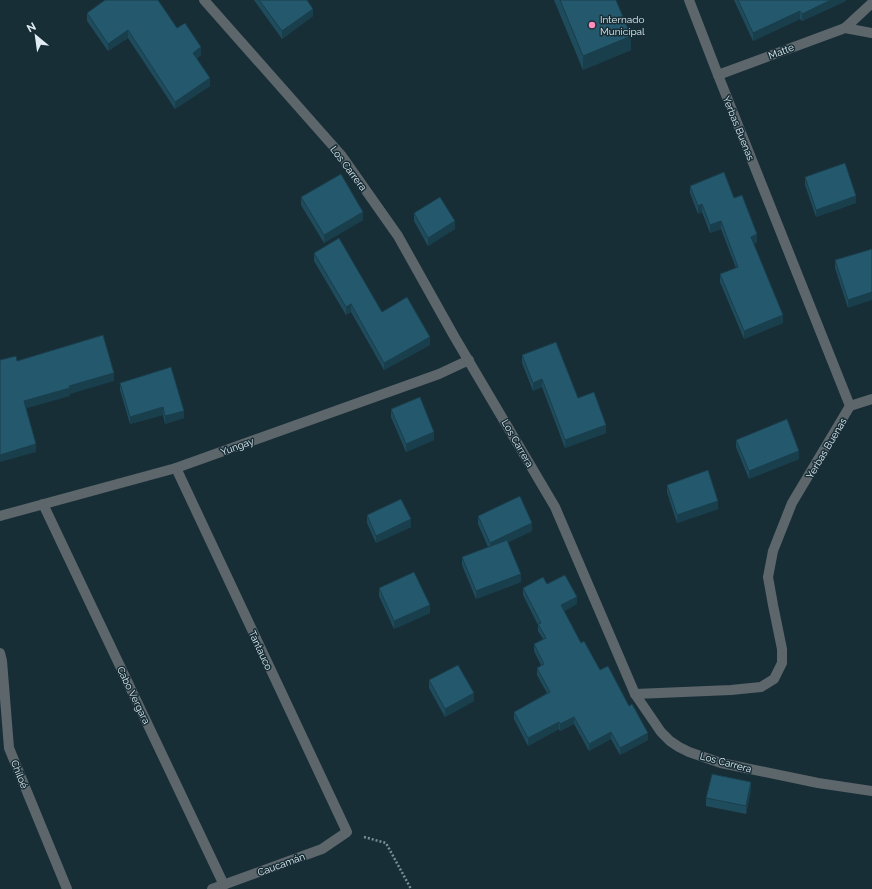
<svg xmlns="http://www.w3.org/2000/svg" width="872" height="889" font-family="Raleway,sans-serif">
<rect width="100%" height="100%" fill="#182e37"/>
<g fill="none" stroke-linecap="round" stroke-linejoin="round">
<polyline stroke="#7b8d95" stroke-width="2.5" stroke-dasharray="2 2" stroke-linecap="butt" points="364,837 386,843 411,889"/>
<g stroke="#5c666b" stroke-width="10">
<polyline points="689,0 718,75 850,406"/>
<polyline points="845,28 872,3"/>
<polyline points="718,75 845,28 872,33"/>
<polyline points="850,406 872,399"/>
<polyline points="176,468 347,832 322,849 212,889"/>
<polyline points="43,504 224,885"/>
<polyline points="0,516 176,468 439,374 469,360"/>
<polyline points="0,653 2,661 9,748 67,889"/>
<polyline points="635,694 731,690 761,687 774,679 782,663 782,649 773,605 768,577 773,551 792,503 850,406"/>
</g>
<polyline stroke="#5c666b" stroke-width="10" points="204,0 341,155 398,236 454,336 555,507 635,694 661,732 670,741 679,747 689,752 721,763 818,783 872,791"/>
</g>
<g fill="#1f4c5d">
<polygon points="254,0 307,0 313,16 282,39"/>
<polygon points="554,0 616,0 631,50 583,70"/>
<polygon points="734,0 846,0 846,1 802,21 800,19 753,41"/>
<polygon points="87,13 177,28 201,55 197,58 210,86 175,109 128,38 108,51 87,21"/>
<polygon points="805,177 856,203 816,217 805,185"/>
<polygon points="690,186 734,198 757,242 753,244 783,323 744,339 720,282 720,274 736,268 721,229 710,233 702,212 698,214 690,193"/>
<polygon points="301,197 363,220 324,243 301,205"/>
<polygon points="414,213 455,229 428,246 414,221"/>
<polygon points="872,249 848,308 835,268 835,260"/>
<polygon points="314,253 382,312 430,345 384,370 351,312 346,315 314,261"/>
<polygon points="522,355 578,398 606,433 565,448 542,387 533,391 522,363"/>
<polygon points="120,383 184,418 165,424 163,415 130,424 120,390"/>
<polygon points="391,409 434,440 406,452 391,417"/>
<polygon points="736,440 799,459 749,479 736,447"/>
<polygon points="667,485 718,509 677,523 667,492"/>
<polygon points="367,515 411,527 376,543 367,523"/>
<polygon points="478,516 532,531 508,542 521,582 476,599 462,565 462,557 488,547 478,524"/>
<polygon points="547,584 577,604 564,611 581,643 600,670 648,740 620,755 611,739 589,751 574,724 560,731 559,729 528,746 514,719 514,712 547,693 537,675 537,668 541,665 534,651 534,644 543,639 538,631 538,625 523,595 523,588"/>
<polygon points="379,588 430,613 394,629 379,596"/>
<polygon points="429,680 474,701 445,717 429,688"/>
<polygon points="751,790 746,814 706,806 706,798"/>
</g>
<g fill="#193e4c">
<polygon points="831,0 846,0 846,1 802,21 802,14"/>
<polygon points="313,9 313,16 282,39 282,31"/>
<polygon points="800,11 800,19 753,41 753,33"/>
<polygon points="128,30 128,38 108,51 108,44"/>
<polygon points="631,36 631,50 583,70 583,56"/>
<polygon points="201,47 201,55 193,60 193,53"/>
<polygon points="210,78 210,86 175,109 175,102"/>
<polygon points="856,196 856,203 816,217 816,210"/>
<polygon points="702,204 702,212 698,214 698,206"/>
<polygon points="363,212 363,220 324,243 324,235"/>
<polygon points="455,221 455,229 428,246 428,238"/>
<polygon points="721,221 721,229 710,233 710,225"/>
<polygon points="757,234 757,242 751,245 751,237"/>
<polygon points="872,292 872,300 848,308 848,300"/>
<polygon points="351,304 351,312 346,315 346,307"/>
<polygon points="783,315 783,323 744,339 744,331"/>
<polygon points="430,337 430,345 384,370 384,363"/>
<polygon points="114,373 114,381 70,394 70,396 24,409 24,401 69,386"/>
<polygon points="542,379 542,387 533,391 533,383"/>
<polygon points="163,407 163,415 130,424 130,417"/>
<polygon points="184,411 184,418 165,424 165,416"/>
<polygon points="606,425 606,433 565,448 565,440"/>
<polygon points="434,432 434,440 406,452 406,444"/>
<polygon points="36,444 36,452 0,462 0,455"/>
<polygon points="799,451 799,459 749,479 749,471"/>
<polygon points="718,501 718,509 677,523 677,515"/>
<polygon points="411,519 411,527 376,543 376,536"/>
<polygon points="532,523 532,531 490,551 490,543"/>
<polygon points="521,574 521,582 476,599 476,591"/>
<polygon points="577,597 577,604 561,612 561,605"/>
<polygon points="430,605 430,613 394,629 394,621"/>
<polygon points="474,693 474,701 445,717 445,709"/>
<polygon points="574,717 574,724 560,731 560,724"/>
<polygon points="559,722 559,729 528,746 528,738"/>
<polygon points="611,732 611,739 589,751 589,744"/>
<polygon points="648,733 648,740 620,755 620,748"/>
<polygon points="751,782 751,790 746,814 746,806"/>
</g>
<g fill="#24586c" stroke="#193e4c">
<polygon points="105,0 158,0 177,28 185,23 201,47 193,53 210,78 175,102 128,30 108,44 87,13"/>
<polygon points="259,0 307,0 313,9 282,31"/>
<polygon points="560,0 616,0 631,36 583,56"/>
<polygon points="738,0 831,0 802,14 800,11 753,33"/>
<polygon points="845,163 856,196 816,210 805,177"/>
<polygon points="724,172 734,198 742,195 757,234 751,237 783,315 744,331 720,274 738,267 721,221 710,225 702,204 698,206 690,186"/>
<polygon points="341,174 363,212 324,235 301,197"/>
<polygon points="440,197 455,221 428,238 414,213"/>
<polygon points="339,238 382,312 407,297 430,337 384,363 351,304 346,307 314,253"/>
<polygon points="872,249 872,292 848,300 835,260"/>
<polygon points="103,335 114,373 69,386 70,388 24,401 36,444 0,455 0,360 16,356 17,361"/>
<polygon points="556,342 578,398 594,392 606,425 565,440 542,379 533,383 522,355"/>
<polygon points="171,367 184,411 165,416 163,407 130,417 120,383"/>
<polygon points="420,397 434,432 406,444 391,409"/>
<polygon points="787,419 799,451 749,471 736,440"/>
<polygon points="708,470 718,501 677,515 667,485"/>
<polygon points="520,496 532,523 490,543 478,516"/>
<polygon points="401,499 411,519 376,536 367,515"/>
<polygon points="507,540 521,574 476,591 462,557"/>
<polygon points="414,572 430,605 394,621 379,588"/>
<polygon points="565,575 577,597 561,605 581,643 584,641 600,670 608,666 629,706 632,704 648,733 620,748 611,732 589,744 574,717 560,724 559,722 528,738 514,712 550,692 537,668 544,664 534,644 546,638 538,624 541,623 523,588 543,577 547,584"/>
<polygon points="458,665 474,693 445,709 429,680"/>
<polygon points="712,774 751,782 746,806 706,798"/>
</g>
<circle fill="#ff8ebb" stroke="#182e37" stroke-width="1.5" cx="592" cy="25" r="4"/>
<g text-anchor="middle" stroke-width="3" stroke-linejoin="round" paint-order="stroke">
<g font-size="10" fill="#e0eef4" stroke="#182e37" text-anchor="start">
<text x="600" y="23">Internado<tspan x="600" dy="12">Municipal</tspan></text>
</g>
<g font-size="10" fill="#e0eef4" stroke="#182e37">
<text transform="translate(781 51) rotate(-21)" y="4">Matte</text>
<text transform="translate(739 128) rotate(68)" y="4">Yerbas Buenas</text>
<text transform="translate(349 168) rotate(53)" y="4">Los Carrera</text>
<text transform="translate(518 443) rotate(60)" y="4">Los Carrera</text>
<text transform="translate(237 446) rotate(-20)" y="4">Yungay</text>
<text transform="translate(826 448) rotate(-59)" y="4">Yerbas Buenas</text>
<text transform="translate(261 650) rotate(65)" y="4">Tantauco</text>
<text transform="translate(134 695) rotate(64)" y="4">Cabo Vergara</text>
<text transform="translate(726 762) rotate(15)" y="4">Los Carrera</text>
<text transform="translate(20 774) rotate(68)" y="4">Chiloé</text>
<text transform="translate(281 864) rotate(-20)" y="4">Caucamán</text>
</g>
</g>
<g transform="translate(36 36) rotate(331)" stroke="#182e37" stroke-width="3" paint-order="stroke">
<path d="M0-3L7 15L0 10L-7 15Z" fill="#e0eef4"/>
<text y="-6" font-size="11" font-weight="bold" text-anchor="middle" fill="#e0eef4">N</text>
</g>
</svg>
